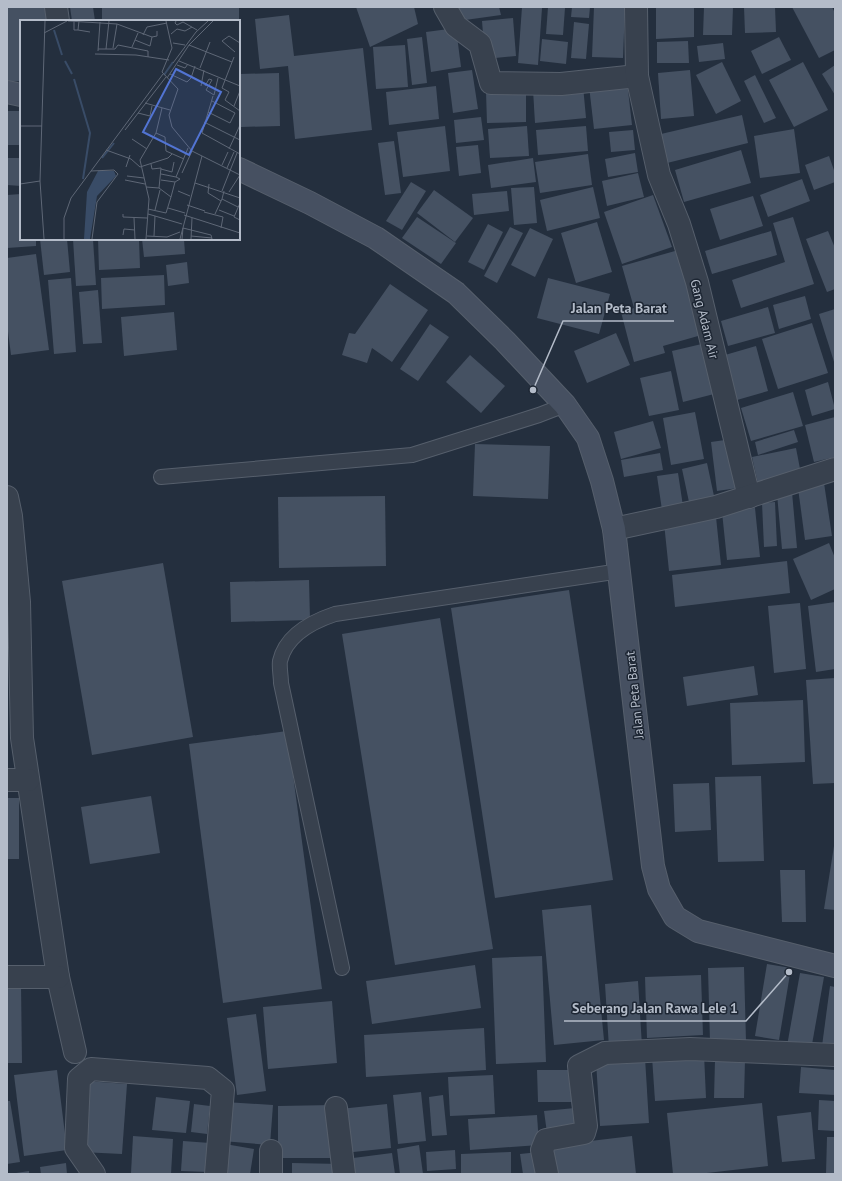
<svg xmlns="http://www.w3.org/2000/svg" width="842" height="1181" font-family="'PT Sans',sans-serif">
<rect width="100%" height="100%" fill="#242f3e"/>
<g fill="#455162">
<polygon points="7,7 54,7 55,21 21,21 21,81 7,82"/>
<polygon points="70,7 93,7 95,21 72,21"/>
<rect x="102" y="7" width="137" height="14"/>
<polygon points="356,7 414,7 418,24 370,47"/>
<polygon points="456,7 499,7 501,15 458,21"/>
<polygon points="522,7 542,8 538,65 518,63"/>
<polygon points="548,7 565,8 563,35 546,34"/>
<polygon points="572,7 590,7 589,18 571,17"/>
<polygon points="594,7 625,7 623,58 592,57"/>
<polygon points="656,7 694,7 694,37 656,39"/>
<polygon points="704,7 733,7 732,35 703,35"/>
<polygon points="744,7 775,7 776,32 745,33"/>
<polygon points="792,7 832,7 835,13 835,50 819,58"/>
<polygon points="289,15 294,56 363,48 372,130 295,139 288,66 260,69 255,19"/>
<polygon points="513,18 516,56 485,59 482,21"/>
<polygon points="574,22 589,24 586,59 571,58"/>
<polygon points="456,28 461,67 431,72 426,32"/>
<polygon points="422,37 427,83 412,85 407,39"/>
<polygon points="779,37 791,60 762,74 751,51"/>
<polygon points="542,39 568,42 566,64 540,61"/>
<polygon points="688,41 689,63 657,63 657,42"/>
<polygon points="723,43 725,59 699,62 697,46"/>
<polygon points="405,45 408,87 376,89 373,47"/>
<polygon points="722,62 741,101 716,114 696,75"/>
<polygon points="803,62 828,110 794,127 769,80"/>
<polygon points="835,65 835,95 822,74"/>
<polygon points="472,70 478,109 453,113 448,73"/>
<polygon points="690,70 694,116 661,119 658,73"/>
<polygon points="279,73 280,126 241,127 240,74"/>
<polygon points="755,75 776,118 764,123 744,81"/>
<polygon points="627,81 632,125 594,129 589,86"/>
<polygon points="436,86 439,119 389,125 386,92"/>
<polygon points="583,86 586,118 535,123 533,90"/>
<polygon points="526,91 526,122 487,123 486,92"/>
<rect x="7" y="111" width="14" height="34"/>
<polygon points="742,115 748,143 667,163 661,134"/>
<polygon points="481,117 484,140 456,143 454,120"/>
<polygon points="445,126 450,171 403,177 397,132"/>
<polygon points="527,126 529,156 490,158 488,129"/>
<polygon points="586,126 588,151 538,155 536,130"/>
<polygon points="794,129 800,173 760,178 754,136"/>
<polygon points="633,130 635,150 611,152 609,132"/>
<polygon points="394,141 401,193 385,195 378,143"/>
<polygon points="478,145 481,173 459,176 456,147"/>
<polygon points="741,150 751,183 684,202 675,170"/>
<polygon points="635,153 638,172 608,177 605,159"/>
<polygon points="588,154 592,185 540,193 535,162"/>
<polygon points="829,156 835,173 835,182 814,190 805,165"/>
<polygon points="7,158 21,158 21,186 7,185"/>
<polygon points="533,158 536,182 491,188 488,165"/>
<polygon points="638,173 644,197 607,206 602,181"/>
<polygon points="802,179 810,201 768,217 760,195"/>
<polygon points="411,182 426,191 402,230 386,221"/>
<polygon points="534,187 537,223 514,225 511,188"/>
<polygon points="593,187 600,218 547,231 540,200"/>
<polygon points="434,190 473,218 455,242 417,213"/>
<polygon points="507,191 509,211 474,215 472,194"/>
<polygon points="21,194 21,239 36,239 36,246 7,248 7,195"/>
<polygon points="653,195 672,247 622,264 604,212"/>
<polygon points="753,196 763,226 720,240 710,209"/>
<polygon points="417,217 456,243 441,264 402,238"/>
<polygon points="793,217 814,284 741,308 732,280 785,262 773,223"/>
<polygon points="597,222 612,272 576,283 561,233"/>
<polygon points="488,224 503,232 484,270 468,262"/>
<polygon points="510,227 523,233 497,283 484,276"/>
<polygon points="530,228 553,239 535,277 511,265"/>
<polygon points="771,231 777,255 712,274 705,251"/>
<polygon points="828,231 835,248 835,289 827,292 806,239"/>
<polygon points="40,239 67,239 70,272 44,275"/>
<polygon points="73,239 93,239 96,285 76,286"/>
<polygon points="98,239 139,239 140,268 99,270"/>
<polygon points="142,239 184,239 185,254 144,257"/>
<polygon points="682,249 705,334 663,346 665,353 634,362 621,312 634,308 622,266"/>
<polygon points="36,254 49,350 11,355 7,324 7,258"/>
<polygon points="187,262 189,283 168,286 166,265"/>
<polygon points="164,275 165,305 102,309 101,278"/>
<polygon points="71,278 76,352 54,354 48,280"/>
<polygon points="548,278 610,294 599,334 537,318"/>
<polygon points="390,284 428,310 392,362 372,348 367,363 342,355 349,333 355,334"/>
<polygon points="98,290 102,343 83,344 79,292"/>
<polygon points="805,296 811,319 779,329 773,305"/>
<polygon points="768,307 775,333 728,346 721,321"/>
<polygon points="835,309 835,365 819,314"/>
<polygon points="174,312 177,350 124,356 121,317"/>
<polygon points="812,323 828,373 778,389 762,339"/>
<polygon points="430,324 449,337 418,381 400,369"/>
<polygon points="616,333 630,365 587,383 574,351"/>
<polygon points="706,343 718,393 683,402 672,351"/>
<polygon points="756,346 768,391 737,400 725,355"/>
<polygon points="470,355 505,386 481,413 446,382"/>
<polygon points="671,371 679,410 649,416 640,378"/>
<polygon points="828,382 835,409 812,416 805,390"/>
<polygon points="793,392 803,426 751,441 741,408"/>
<polygon points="695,412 704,459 671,465 663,418"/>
<polygon points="835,417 835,457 814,462 805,425"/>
<polygon points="653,421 661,448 621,459 614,432"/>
<polygon points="794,430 798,442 758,455 755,442"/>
<polygon points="732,439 738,488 717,491 711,442"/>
<polygon points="475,444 550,446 548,499 473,496"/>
<polygon points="796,448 801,474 758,484 752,457"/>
<polygon points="660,453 663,470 624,477 621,460"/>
<polygon points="707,463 714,496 689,502 682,469"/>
<polygon points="678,473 683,506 662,510 657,476"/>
<polygon points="824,483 832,536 805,540 798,488"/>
<polygon points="792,492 797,548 782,549 777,494"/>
<polygon points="385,496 386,566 279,568 278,497"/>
<polygon points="775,502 777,546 764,547 762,503"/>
<polygon points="755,508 760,557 727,560 722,512"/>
<polygon points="716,517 721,565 669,571 664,523"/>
<polygon points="829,543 835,558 835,589 811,600 793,559"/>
<polygon points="787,561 790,593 675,607 672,575"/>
<polygon points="163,563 193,737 92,755 62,581"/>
<polygon points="309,580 310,620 231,622 230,582"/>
<polygon points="569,590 613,880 495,898 451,608"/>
<polygon points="835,602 835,669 816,672 808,606"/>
<polygon points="800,603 806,669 774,673 768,606"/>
<polygon points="440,618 493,949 395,965 342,634"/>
<polygon points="754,666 758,695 687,706 683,677"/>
<polygon points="835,678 835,783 813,784 806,680"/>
<polygon points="803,700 805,762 732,765 730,703"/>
<polygon points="287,731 322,989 223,1003 189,744"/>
<polygon points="761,776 764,861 718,862 715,777"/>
<polygon points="709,783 711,830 675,832 673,784"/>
<polygon points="151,796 160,853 90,864 81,807"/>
<rect x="7" y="798" width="12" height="61"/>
<polygon points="834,846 835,846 835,910 824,909"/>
<polygon points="780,870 805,870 806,922 782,922"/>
<polygon points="591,905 604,1040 554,1045 542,910"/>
<polygon points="542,956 546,1062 496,1064 492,958"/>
<polygon points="767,964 791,968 779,1040 755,1036"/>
<polygon points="475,965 481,1008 372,1024 366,981"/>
<polygon points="744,967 746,1041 710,1042 708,968"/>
<polygon points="800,973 824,977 811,1050 787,1046"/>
<polygon points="701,975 703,1035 647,1038 645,977"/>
<polygon points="638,981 642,1046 609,1048 605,984"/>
<polygon points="21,984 22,1063 7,1063 7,985"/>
<polygon points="830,986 835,987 835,1048 822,1046"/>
<polygon points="332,1001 337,1063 268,1069 263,1007"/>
<polygon points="256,1014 266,1091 237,1095 227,1018"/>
<polygon points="484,1028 486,1070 366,1077 364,1035"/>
<polygon points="704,1054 706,1098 655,1101 652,1057"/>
<polygon points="645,1058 649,1123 600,1126 596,1061"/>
<polygon points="715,1060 745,1060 744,1098 714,1098"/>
<polygon points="801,1067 835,1070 835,1095 799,1093"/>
<polygon points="57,1070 67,1150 24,1156 14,1075"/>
<polygon points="537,1070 573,1070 573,1102 538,1102"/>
<polygon points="493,1075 495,1114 450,1116 448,1077"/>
<polygon points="86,1081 127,1084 122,1154 81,1152"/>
<polygon points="421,1092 426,1141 398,1144 393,1095"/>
<polygon points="443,1095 447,1135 432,1136 429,1097"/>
<polygon points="156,1097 190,1101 186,1133 152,1130"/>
<polygon points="819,1100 835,1101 835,1131 818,1130"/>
<polygon points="7,1101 10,1101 20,1162 7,1164"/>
<polygon points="225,1102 273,1105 270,1145 222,1141"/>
<polygon points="762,1103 768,1166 698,1174 673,1174 667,1113"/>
<polygon points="194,1104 210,1106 207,1134 191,1132"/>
<polygon points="387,1104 391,1148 344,1153 340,1109"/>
<polygon points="333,1105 333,1158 278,1158 278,1106"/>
<polygon points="575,1108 578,1129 547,1133 544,1111"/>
<polygon points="811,1112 815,1159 782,1162 777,1116"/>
<polygon points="537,1115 539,1145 470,1150 468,1119"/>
<polygon points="133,1136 173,1139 171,1174 131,1173"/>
<polygon points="632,1136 636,1174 552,1174 549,1146"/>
<polygon points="827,1137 835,1137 835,1174 826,1174"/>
<polygon points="183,1141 210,1143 208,1172 181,1171"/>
<polygon points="225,1144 254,1149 250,1174 220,1174"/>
<polygon points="419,1145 423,1174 400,1174 397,1149"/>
<polygon points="455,1150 456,1169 427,1171 426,1152"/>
<polygon points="511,1152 511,1174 461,1174 461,1154"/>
<polygon points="539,1152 542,1174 523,1174 520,1154"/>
<polygon points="392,1153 395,1174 355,1174 353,1158"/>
<polygon points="66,1163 67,1174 41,1174 40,1167"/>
<polygon points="292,1163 341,1164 341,1174 292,1174"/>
<polygon points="29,1171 29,1174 16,1174 16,1173"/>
</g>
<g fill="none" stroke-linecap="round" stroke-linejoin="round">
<g stroke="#565f6c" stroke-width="16">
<g id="lane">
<polyline points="161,477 412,455 539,415 565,405"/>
<path d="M342,968L281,683C281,676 279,667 280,661C286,635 311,622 335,614L620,571"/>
</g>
</g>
<g stroke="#565f6c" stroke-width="24">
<g id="street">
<polyline points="56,7 58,21"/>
<polyline points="445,7 456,26 480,44 491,83 561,84 637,76"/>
<polyline points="636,7 637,76 659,175 679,224 697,282 749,497"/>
<polyline points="7,497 11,516 19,602 22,738 58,977 75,1052"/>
<polyline points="614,529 716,507 835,469"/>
<polyline points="7,780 28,780"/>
<polyline points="7,977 58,977"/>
<polyline points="336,1108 344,1174"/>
<polyline points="94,1174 76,1148 79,1079 91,1069 208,1078 223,1090 216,1174"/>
<polyline points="271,1174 271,1151"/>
<polyline points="547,1174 542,1150 546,1140 584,1133 586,1126 579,1066 605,1053 690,1049 835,1055"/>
</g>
</g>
<g stroke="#565f6c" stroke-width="24">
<g id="secondary">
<polyline points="7,92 21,95"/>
<polyline points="239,169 310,203 376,238 456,293 505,341 565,405 588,438 602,481 614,529 653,866 659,889 675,917 698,931 835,966"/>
</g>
</g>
<use href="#lane" stroke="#38414e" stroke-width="14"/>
<use href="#street" stroke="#38414e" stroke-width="22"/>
<use href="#secondary" stroke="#465061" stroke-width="22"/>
</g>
<g text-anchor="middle" stroke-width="3" stroke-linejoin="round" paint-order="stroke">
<g font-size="13" fill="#b4bcc9" stroke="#1d2633">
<text transform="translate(705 319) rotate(76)" y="5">Gang Adam Air</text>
<text transform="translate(634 695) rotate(-96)" y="5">Jalan Peta Barat</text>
</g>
</g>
<g transform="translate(20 20)">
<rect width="220" height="220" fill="#242f3e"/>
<path d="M78,151H94L96,156L77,176L70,219H64L67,172Z" fill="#394c67"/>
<path fill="none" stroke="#394c67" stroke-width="2" d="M34,10L42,35M45,41L52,54M144,55L153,42M54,59L70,113L63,159M82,138L94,123"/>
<path fill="none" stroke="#5e6776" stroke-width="1" d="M48,1L97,4L132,17L137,16V11M54,1V10H58M59,1L58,10L70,12M146,1L152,28L142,52L158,69L149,95L152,107L172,131L220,155M156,1L155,3L157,5L163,2L177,10M24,13L47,1M151,14L157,9L165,11L172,7M123,15L127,7L147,3M115,20L130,26L132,17M153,23L165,25M169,25L212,42M112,27L118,13M93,28L97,4M78,29H95L98,25L128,31V37M86,29L89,1M78,31L80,2M215,32L202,21L209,16L220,23M75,34L116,35L149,40M214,37L202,68L209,72L205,80L220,91M159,41L220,66M153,43L176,12L188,1M157,45L165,48L168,44M180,48L190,22M150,54L167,62L171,58L175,46M147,58L169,25L193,1M181,66L184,50M185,66L189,59L192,60L186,70L194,75L198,58M193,76L182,113L220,134M125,83L150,90M214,86L220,71M188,92L210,103L215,93L192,81M118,93L130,96L132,86M184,102L220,120M0,106H22M105,110L146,57M136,113L145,117L146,131L164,139M112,119L127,129M209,129L220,105M86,130L111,139L120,147L148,138L152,134M131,144L132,149L141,148L139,168M202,145L208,132M106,147L110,135M207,148L214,132M141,149L152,152L154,142M71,151L94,150L98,154L77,182L72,219M162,153L172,131M141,154L156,157L168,128M107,156L124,158M105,160L125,164M141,160L155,162M20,161L24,219M175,163L220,178M0,164L20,161L25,1M189,164L188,173L201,181M126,167L139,168M139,168L151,177L155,162L160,159L156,157M158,171L170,176M202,171L217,133M204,171L202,179L218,187M209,172L220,155M220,183L214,197L220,200V203M167,185L185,191M148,188L165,193M128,189L146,193L151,177M135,190L140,170M199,190L214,196M184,192L203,197L201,208M103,194V197L127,198M128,194L135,196L134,216M195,194L202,179M164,195L220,213M135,196L162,204M114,198L115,219M103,215L104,209L115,210M127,216L147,217L160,212M171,216L192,218M44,219V198L51,178L143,54M126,219L129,179L120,140L136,113L142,88M160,219L182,136M162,219L163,208L191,215L192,219M171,219L172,198"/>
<path fill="#5274d3" fill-opacity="0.15" stroke="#5274d3" stroke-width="2" d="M156,49L201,72L169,135L123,112Z"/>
<rect width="220" height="220" fill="none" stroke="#b4bcc9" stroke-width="2"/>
</g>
<path fill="none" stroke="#b4bcc9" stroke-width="1.5" d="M533 390L563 321H674M789 972L746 1021H564"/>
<g fill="#b4bcc9" stroke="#1d2633" stroke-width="1.5">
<circle cx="533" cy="390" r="4"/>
<circle cx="789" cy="972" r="4"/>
</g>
<g font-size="14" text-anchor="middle" font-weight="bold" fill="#b4bcc9" stroke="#1d2633" stroke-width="3" stroke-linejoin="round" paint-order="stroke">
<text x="619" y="313">Jalan Peta Barat</text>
<text x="655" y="1013">Seberang Jalan Rawa Lele 1</text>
</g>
<rect width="842" height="1181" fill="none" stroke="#b4bcc9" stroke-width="16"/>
</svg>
